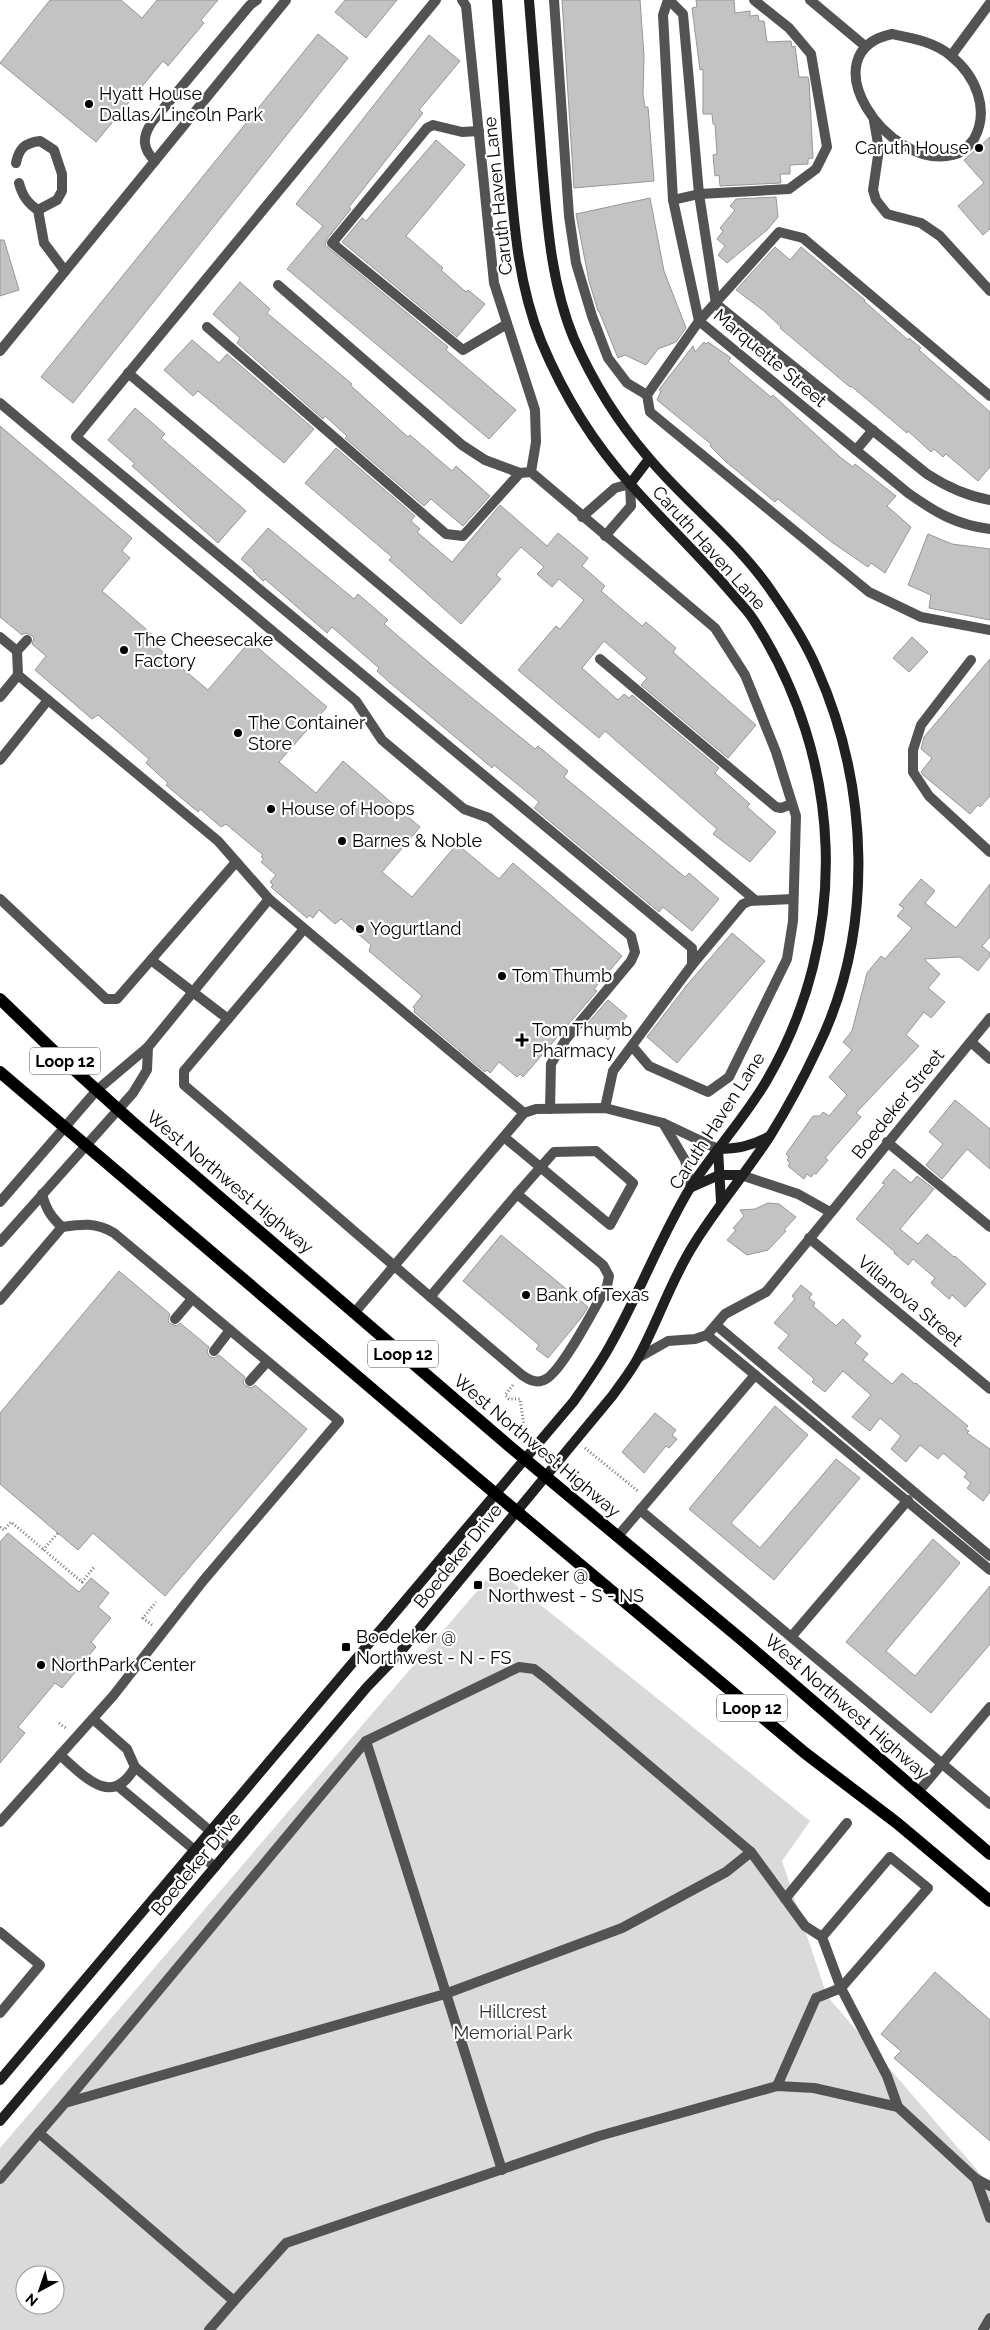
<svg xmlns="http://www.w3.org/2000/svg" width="990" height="2330" font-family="Raleway,sans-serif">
<rect width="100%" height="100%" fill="#fff"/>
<path fill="#dadada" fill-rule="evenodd" d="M496,1569L810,1821L782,1861L827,1996L990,2185V2330H0V2148ZM25,2275H55V2305H25Z"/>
<g fill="#c3c3c3" stroke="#979797">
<polygon points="50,0 121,0 142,18 157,0 218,0 201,20 204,23 168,66 163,61 96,142 0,63"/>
<polygon points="345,0 397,0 366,38 335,12"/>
<polygon points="562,0 640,0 644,56 643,95 645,107 648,107 654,181 574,188"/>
<polygon points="696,0 734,0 735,13 750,11 750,16 758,15 759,21 764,21 767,42 791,41 792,47 795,46 799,77 808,77 809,81 813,158 808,159 808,164 790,165 790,174 780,174 781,183 720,186 719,175 715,176 713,155 717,154 715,124 713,124 712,114 703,114 703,69 700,70 692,8 697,7"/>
<polygon points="318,34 348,58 73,403 41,377"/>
<polygon points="429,35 460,61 419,110 423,113 349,207 351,209 327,239 325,245 448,347 446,350 516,410 489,439 287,269 323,226 296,204"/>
<polygon points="990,137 990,229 983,235 958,206 984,183 964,160"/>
<polygon points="436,140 465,165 406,236 443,268 441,270 466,292 468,290 485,304 457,337 342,242 362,218 366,221"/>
<polygon points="776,197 778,217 767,230 727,263 718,255 725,246 717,239 723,231 720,228 735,210 730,206 736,199"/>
<polygon points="650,198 664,271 686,328 676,342 658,349 646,365 625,355 618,358 599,311 598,311 589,281 576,214"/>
<polygon points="0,240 4,240 19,290 0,296"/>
<polygon points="775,247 790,260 801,247 865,300 864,301 908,340 909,338 921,348 919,350 990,412 990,467 978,481 946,454 943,457 934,449 931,452 908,431 907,433 851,386 850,387 780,328 781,327 764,311 736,290"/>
<polygon points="240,282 270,309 267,313 352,384 350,385 408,437 410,435 452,471 456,466 490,496 463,526 431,499 424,506 345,438 347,436 325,416 323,419 237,343 240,338 213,314"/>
<polygon points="192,340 219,363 227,354 314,429 284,463 198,391 193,396 164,370"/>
<polygon points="704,342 706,344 708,342 731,358 728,361 771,397 773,395 840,457 853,467 855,464 896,496 887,506 911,527 885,573 871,563 868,567 833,543 778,499 775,502 725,461 710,446 711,444 657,400 661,391 659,390 668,378 693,346 695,352"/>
<polygon points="135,408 165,434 161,438 246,511 218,543 132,466 135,464 108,440"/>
<polygon points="0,426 132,538 122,551 130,558 102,591 161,642 157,647 208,690 250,641 327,707 279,762 316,793 343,761 420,827 382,872 412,897 457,844 499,879 513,863 622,956 594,989 597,991 523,1077 520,1074 517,1077 499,1062 490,1073 487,1070 485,1072 414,1012 415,1009 413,1007 422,996 369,951 371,945 341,919 335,924 319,910 313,918 309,915 307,918 271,887 273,885 270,882 276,875 261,862 264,859 261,857 263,855 226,824 221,827 200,809 198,812 166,785 168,783 146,763 149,759 98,715 92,719 35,670 46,656 32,644 34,638 31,635 25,633 22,635 0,617"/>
<polygon points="336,448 415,516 411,521 420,529 417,532 452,562 500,505 547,546 558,533 588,558 582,566 605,586 601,591 642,626 646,622 676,648 673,652 756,725 728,758 641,685 647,678 604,641 582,668 618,700 624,694 629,698 632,695 719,768 715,773 750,804 747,807 776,832 750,862 713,834 717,829 605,731 599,738 518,670 556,626 560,629 584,600 559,579 552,587 537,574 544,567 521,547 496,575 501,579 461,624 389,560 392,557 305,483"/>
<polygon points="268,528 354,599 358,594 388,620 384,624 445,676 535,749 538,746 568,771 564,777 685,877 689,873 719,899 692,931 663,907 659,912 534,808 539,802 494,765 492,768 478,756 389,682 377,671 379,668 332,627 327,633 265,579 263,581 253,571 254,570 241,559"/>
<polygon points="928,534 952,544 990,549 990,620 929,608 931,595 908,585"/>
<polygon points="912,637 928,652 909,672 893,658"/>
<polygon points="990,659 990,796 980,807 978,805 970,814 923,775 921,772 932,758 921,749 924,737"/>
<polygon points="921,879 935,891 925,903 956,928 990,884 990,937 982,946 990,953 990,956 978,971 960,957 924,959 940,974 928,988 945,1002 931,1018 924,1012 906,1035 919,1046 856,1113 861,1117 825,1158 828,1160 816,1174 814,1173 811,1177 807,1174 804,1179 788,1166 790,1163 787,1160 789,1157 786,1154 813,1116 820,1116 823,1112 829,1116 847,1095 829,1077 852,1050 843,1042 852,1031 867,973 881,956 885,959 912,928 897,916 904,908 899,905"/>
<polygon points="732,933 765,961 677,1063 647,1037 687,985"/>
<polygon points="608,1000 627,1016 608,1040 587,1024"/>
<polygon points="955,1100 990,1129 990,1169 967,1149 942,1179 926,1165 943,1144 929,1132"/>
<polygon points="894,1169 911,1183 917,1176 934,1189 900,1229 918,1244 927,1234 954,1257 955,1256 986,1284 965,1307 952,1295 949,1299 931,1283 935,1278 913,1259 908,1265 894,1253 895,1252 856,1219 885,1184 882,1183"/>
<polygon points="768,1203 779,1204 796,1217 784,1230 786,1231 768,1250 747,1255 727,1240 736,1230 733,1228 744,1216 740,1210 755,1209"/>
<polygon points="501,1235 588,1307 581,1318 548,1358 536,1349 539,1345 463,1281"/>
<polygon points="119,1271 170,1314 168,1321 171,1324 177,1326 180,1323 209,1347 207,1351 209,1356 214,1358 219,1355 245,1377 243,1383 246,1386 252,1388 255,1385 307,1429 165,1596 93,1533 78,1550 0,1484 0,1413"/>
<polygon points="801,1285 812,1294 809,1298 815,1303 813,1306 836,1326 843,1319 861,1336 855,1343 868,1354 863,1360 892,1384 902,1373 915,1384 916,1383 968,1426 965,1429 969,1431 967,1433 990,1449 990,1492 983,1501 967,1488 971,1483 964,1477 967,1473 943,1453 938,1459 920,1445 906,1462 891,1449 901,1436 880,1418 870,1431 852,1417 871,1395 843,1371 825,1392 812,1382 814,1379 812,1377 778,1348 789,1335 774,1323 795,1299 792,1296"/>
<polygon points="775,1406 808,1435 731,1523 760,1548 836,1459 860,1478 774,1580 689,1509"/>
<polygon points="655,1413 676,1430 672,1435 677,1439 669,1448 666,1446 644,1473 622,1452"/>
<polygon points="8,1533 79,1592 91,1578 109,1593 98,1607 111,1618 91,1642 96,1647 62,1688 55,1683 18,1727 25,1733 0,1763 0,1542"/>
<polygon points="933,1539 960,1563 886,1651 915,1676 990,1586 990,1644 931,1713 846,1642"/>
<polygon points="935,1972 990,2020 990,2141 894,2058 901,2051 881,2034"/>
</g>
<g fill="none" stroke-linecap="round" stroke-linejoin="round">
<g stroke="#757575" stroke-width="3" stroke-dasharray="1 2.5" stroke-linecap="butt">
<polyline points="513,1385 505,1395 509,1399 520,1399 524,1426"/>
<polyline points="585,1448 639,1492"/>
<polyline points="0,1527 4,1530 11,1522 82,1582 95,1566"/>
<polyline points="43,1550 58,1533"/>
<polyline points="152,1625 143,1618 156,1602"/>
<polyline points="59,1723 67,1729"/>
</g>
<g stroke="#535353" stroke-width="10">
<polyline points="436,0 76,437 692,948 692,965 613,1071 605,1108"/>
<polyline points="462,0 466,6 494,283 535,410 536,442 531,472 715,628 745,675 776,752 796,816 793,921 787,959 729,1077 708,1092 649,1066 632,1046"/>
<polyline points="554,0 569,216 576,263 592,316 608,358 627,383 647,395"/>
<polyline points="810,0 865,46"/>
<path d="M892,34C912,38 935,42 951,56C976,76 990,110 974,139C969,146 961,153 953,155C887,171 808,52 892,34Z"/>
<polyline points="951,56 990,3"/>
<polyline points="874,121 879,149 873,190 876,200 887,214 921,223 940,236 990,291"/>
<polyline points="479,131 462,132 433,125 427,128 332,243 463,350 507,324"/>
<path d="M155,161C142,148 142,137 152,122L250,5L257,0"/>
<path d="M16,163C19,148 25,143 40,141L54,150L62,174V191L57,200L38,210"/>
<path d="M19,183C22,195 27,203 38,210L44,243L65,271"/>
<polyline points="699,194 789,189 816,169 827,147 811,54 789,28 754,0"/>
<polyline points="278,285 462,445 485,460 520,473"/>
<polyline points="207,327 446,534 463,536 520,473 531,472"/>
<polyline points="0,351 286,0"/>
<polyline points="128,373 755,900"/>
<polyline points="990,396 803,238 779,232 699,321 647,395 650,412 869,592 921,617 990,630"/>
<polyline points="0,403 356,701 382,740 464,809 489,818 631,936 635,952 631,961 566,1039 551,1064 550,1109"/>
<polyline points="582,517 615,488 630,484 631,506 605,536"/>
<polyline points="0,637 17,651 18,675 218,841 269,899 524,1113"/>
<polyline points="17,651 27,640"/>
<polyline points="600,659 776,807 781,808 792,804"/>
<polyline points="971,660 921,725 913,750 913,772 929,796 990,852"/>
<polyline points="0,697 18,675"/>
<polyline points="0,760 48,700"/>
<polyline points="0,899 106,999 117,999 236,862"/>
<path d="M151,960L228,1019L184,1071V1085C297,1181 408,1279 522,1375C528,1379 535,1384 544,1380C561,1374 596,1305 607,1286L609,1276L603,1265L517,1194L430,1297"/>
<polyline points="692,965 743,904 750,901 792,899"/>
<polyline points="228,1019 304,929"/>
<polyline points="663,1123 685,1160 691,1187"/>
<polyline points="504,1137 610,1225 633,1183 596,1151 554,1152 517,1194"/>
<polyline points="887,1142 990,1227"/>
<path d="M42,1194C46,1209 51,1217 62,1227"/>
<polyline points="0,1202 97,1090 148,1047 269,899"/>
<polyline points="0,1242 133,1093 147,1070 148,1047"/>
<path d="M0,1300L62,1227C82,1224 96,1222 114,1233L339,1421L203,1581L113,1696L0,1822"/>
<polyline points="355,1312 524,1113 536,1109 605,1108 663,1123 718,1149"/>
<polyline points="175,1319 192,1299"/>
<polyline points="716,1325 990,1556"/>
<polyline points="707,1335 990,1570"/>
<polyline points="214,1351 230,1330"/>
<polyline points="250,1381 267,1362"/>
<polyline points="640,1510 990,1804"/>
<polyline points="618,1536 755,1375"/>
<polyline points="792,1636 908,1500"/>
<polyline points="366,1741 502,2170"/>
<path d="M60,1755C84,1776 112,1809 135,1767L127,1749L93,1719"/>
<polyline points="135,1767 230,1848"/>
<polyline points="119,1787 215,1867"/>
<polyline points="918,1792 990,1707"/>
<polyline points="785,1899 847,1823"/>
<polyline points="0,1932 40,1965 0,2013"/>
<polyline points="777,2086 816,1998 841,1988 928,1888 890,1857 822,1937"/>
<polyline points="65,2103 366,1741 519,1667 534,1669 547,1679 751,1852 805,1926 822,1937 841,1988 887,2076 898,2107"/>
<polyline points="39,2133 65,2103 445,1994 622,1928 726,1872 751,1852"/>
<polyline points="0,2179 39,2133 234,2301 209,2330"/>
<polyline points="976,2179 990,2186"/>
<polyline points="234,2301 286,2243 599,2136 777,2086 814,2088 898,2107 976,2179 990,2218"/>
<polyline points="983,2330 990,2318"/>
</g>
<g stroke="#535353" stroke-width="10">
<path d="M668,0L663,15L673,200L699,321L908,493C935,512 956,525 990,529"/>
<path d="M669,0L683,14L699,194L716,304L927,474C947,487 966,496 990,500"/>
<polyline points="673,200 699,194"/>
<polyline points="856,450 873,430"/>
<polyline points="971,1042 990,1059"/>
<polyline points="741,1175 798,1194 830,1212"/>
<polyline points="809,1238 990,1389"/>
<polyline points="638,1358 668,1341 695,1339 707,1335 725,1314 766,1292 990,1018"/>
</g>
<g stroke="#202020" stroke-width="10">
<polyline points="630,484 649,459"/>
<path d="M718,1149C737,1149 751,1146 768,1137"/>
<polyline points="718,1149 721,1202"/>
<polyline points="692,1187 719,1175 741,1175"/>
<path d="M0,2080L574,1401C587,1382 601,1363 612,1342C640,1292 660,1238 690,1188C714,1151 745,1118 767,1080C851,935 844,759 753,619C746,608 736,599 728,589C697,553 663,521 632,486C593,443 563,394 541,341C518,284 514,224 509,164C505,109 501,55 497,0"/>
<path d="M0,2121L367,1687L397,1656L613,1395C622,1382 632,1370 639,1356C659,1319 671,1280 694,1244C717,1207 746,1173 770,1136C788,1107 804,1077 818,1047C875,930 869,786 817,669C806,643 790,618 774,595C739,542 688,505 648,457C617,421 593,382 574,339C551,284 547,222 542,163C538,109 533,54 529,0"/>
</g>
<g stroke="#000" stroke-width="12">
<polyline points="0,999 59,1056 130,1120 508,1445 742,1640 990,1854"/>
<polyline points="0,1072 478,1479 805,1753 897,1823 990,1901"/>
</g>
</g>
<g fill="#000" stroke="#fff" stroke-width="2">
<circle cx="89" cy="104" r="5"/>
<circle cx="979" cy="148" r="5"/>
<circle cx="124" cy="650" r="5"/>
<circle cx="238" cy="733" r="5"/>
<circle cx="271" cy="809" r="5"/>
<circle cx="342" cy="841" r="5"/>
<circle cx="360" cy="929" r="5"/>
<circle cx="502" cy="976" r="5"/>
<path d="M519.5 1032.5h5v5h5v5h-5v5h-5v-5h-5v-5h5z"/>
<circle cx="526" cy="1295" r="5"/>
<rect x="473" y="1580" width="10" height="10" rx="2.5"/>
<rect x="341" y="1642" width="10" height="10" rx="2.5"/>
<circle cx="41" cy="1665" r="5"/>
</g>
<g text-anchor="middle" stroke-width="4.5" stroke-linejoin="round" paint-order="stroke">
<g fill="#fff" stroke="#4c4c4c" stroke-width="1">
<rect x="30" y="1047.5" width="70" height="27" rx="4"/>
<rect x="368" y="1340.5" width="70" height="27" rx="4"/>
<rect x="717" y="1694.5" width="70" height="27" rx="4"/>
</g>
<g font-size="16" font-weight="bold" fill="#000">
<text x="65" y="1067">Loop 12</text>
<text x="403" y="1360">Loop 12</text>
<text x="752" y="1714">Loop 12</text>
</g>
<g font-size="18" fill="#000" stroke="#fff" text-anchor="start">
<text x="99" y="100">Hyatt House<tspan x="99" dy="21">Dallas/Lincoln Park</tspan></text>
<text x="969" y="154" text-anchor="end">Caruth House</text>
<text x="134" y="646">The Cheesecake<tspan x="134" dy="21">Factory</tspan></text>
<text x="248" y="729">The Container<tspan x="248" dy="21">Store</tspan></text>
<text x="281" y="815">House of Hoops</text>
<text x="352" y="847">Barnes &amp; Noble</text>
<text x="370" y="935">Yogurtland</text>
<text x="512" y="982">Tom Thumb</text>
<text x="532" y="1036">Tom Thumb<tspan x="532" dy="21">Pharmacy</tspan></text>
<text x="536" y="1301">Bank of Texas</text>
<text x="488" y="1581">Boedeker @<tspan x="488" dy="21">Northwest - S - NS</tspan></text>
<text x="356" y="1643">Boedeker @<tspan x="356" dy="21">Northwest - N - FS</tspan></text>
<text x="51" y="1671">NorthPark Center</text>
</g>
<g font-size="18" fill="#000" stroke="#fff">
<text transform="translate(498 196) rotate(-96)" y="6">Caruth Haven Lane</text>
<text transform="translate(770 358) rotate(40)" y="6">Marquette Street</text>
<text transform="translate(709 548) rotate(48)" y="6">Caruth Haven Lane</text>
<text transform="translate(898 1104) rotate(-51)" y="6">Boedeker Street</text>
<text transform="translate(717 1121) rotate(-57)" y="6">Caruth Haven Lane</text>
<text transform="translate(230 1182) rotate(40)" y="6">West Northwest Highway</text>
<text transform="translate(910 1301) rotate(40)" y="6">Villanova Street</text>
<text transform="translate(537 1446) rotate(40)" y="6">West Northwest Highway</text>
<text transform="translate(458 1556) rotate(-51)" y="6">Boedeker Drive</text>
<text transform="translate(847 1707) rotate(41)" y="6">West Northwest Highway</text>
<text transform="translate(196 1864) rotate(-50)" y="6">Boedeker Drive</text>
</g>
<g font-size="18" fill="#313131" stroke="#fff">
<text x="513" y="2018">Hillcrest<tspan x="513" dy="21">Memorial Park</tspan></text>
</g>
</g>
<g transform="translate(40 2290) rotate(220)"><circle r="24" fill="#ffffff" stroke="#999999"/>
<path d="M0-4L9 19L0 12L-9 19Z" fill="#000000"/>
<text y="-8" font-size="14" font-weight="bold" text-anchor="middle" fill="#000000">N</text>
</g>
</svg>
